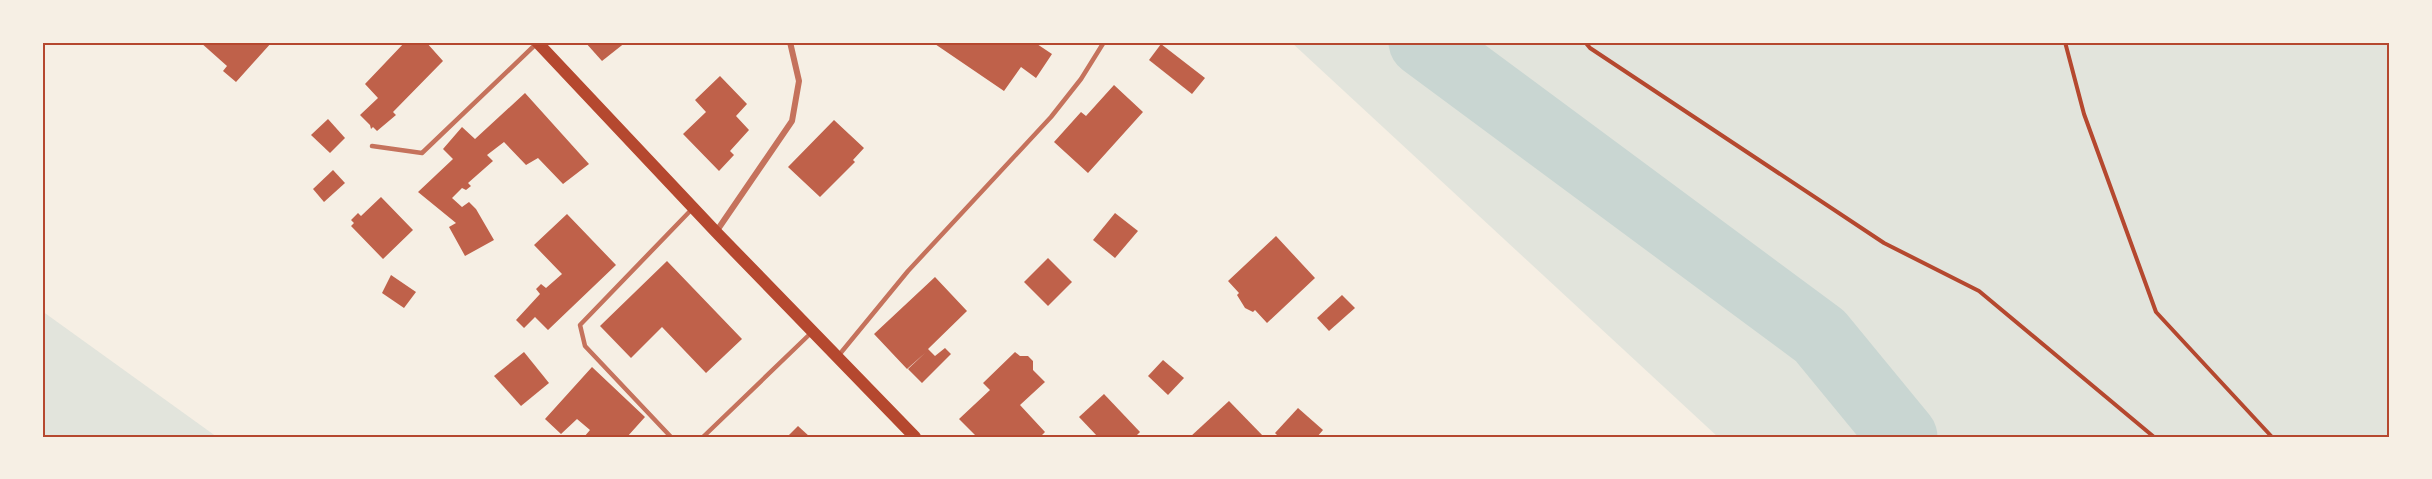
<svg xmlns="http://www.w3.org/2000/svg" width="2432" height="479" font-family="'DejaVu Sans',sans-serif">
<rect width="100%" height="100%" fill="#f6efe4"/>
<g fill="#e2e4dc">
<polygon points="1291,42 2390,42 2390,437 1718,437"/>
<polygon points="42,311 217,437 42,437"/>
</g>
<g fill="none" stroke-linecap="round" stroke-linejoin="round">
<polyline stroke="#c9d6d2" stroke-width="69" points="1423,42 1820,336 1903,437"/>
</g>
<g fill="#bf614a">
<polygon points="200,42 272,42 236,82 223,71 227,66"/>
<polygon points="405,42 426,42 443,61 393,112 396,115 377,131 373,127 371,129 370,125 360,115 378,98 365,84"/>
<polygon points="585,42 626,42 602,61"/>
<polygon points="932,42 1034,42 1052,54 1036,78 1021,67 1004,91"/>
<polygon points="1161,44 1205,78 1192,94 1149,60"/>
<polygon points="720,76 747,104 736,116 749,130 730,151 734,155 719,171 683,134 706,112 695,100"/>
<polygon points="1114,85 1143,112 1088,173 1054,142 1081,112 1086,116"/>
<polygon points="525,93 589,164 563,184 538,158 526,165 504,142 487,155 493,161 468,183 471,186 466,190 462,188 452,198 462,207 469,202 476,209 494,240 465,256 449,227 456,223 418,192 453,159 443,149 462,127 475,139"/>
<polygon points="328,119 345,138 330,153 311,135"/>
<polygon points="834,120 864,148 853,160 855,162 820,197 788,167"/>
<polygon points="333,170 345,183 324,202 313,189"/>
<polygon points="381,197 413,230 383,259 351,226 354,223 351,220 358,213 361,216"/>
<polygon points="1115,213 1138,231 1115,258 1093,240"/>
<polygon points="567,214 616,265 548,330 535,317 524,328 516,320 540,294 536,289 541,284 546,288 562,274 534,245"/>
<polygon points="1276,236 1315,278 1267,323 1255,310 1253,312 1245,308 1237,295 1239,293 1228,281"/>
<polygon points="1048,258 1072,282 1048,306 1024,282"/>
<polygon points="667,261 742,339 706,373 662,327 631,358 600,326"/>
<polygon points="391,275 416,292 404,308 382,293"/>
<polygon points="935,277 967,311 928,349 935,356 945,348 951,354 922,383 908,369 925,353 907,369 874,334"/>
<polygon points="1342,295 1355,308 1329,331 1317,318"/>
<polygon points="524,352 549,383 521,406 494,376"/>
<polygon points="1015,352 1020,356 1028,356 1033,361 1033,370 1045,382 1020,405 1045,432 1040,437 977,437 959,419 990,390 983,383"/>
<polygon points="1163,360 1184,378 1168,395 1148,376"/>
<polygon points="592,367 645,417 627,437 584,437 590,430 577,419 561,434 545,419"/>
<polygon points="1104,394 1140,432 1135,437 1098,437 1079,417"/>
<polygon points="1229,401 1264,437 1190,437"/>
<polygon points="1298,408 1323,430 1317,437 1279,437 1275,433"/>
<polygon points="798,426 810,437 787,437"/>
</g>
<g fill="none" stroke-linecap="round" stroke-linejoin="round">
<g stroke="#b5482f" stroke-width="4">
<polyline points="1585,42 1590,48 1884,243 1979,291 2154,437"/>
<polyline points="2065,42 2084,114 2156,312 2272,437"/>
</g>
<g stroke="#c5725c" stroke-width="4.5">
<polyline points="372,146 422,153 536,44"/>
<polyline points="839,355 908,271 1051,117 1081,79 1104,42"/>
<polyline points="671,437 585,346 580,325 693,208"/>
<polyline points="703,437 811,333"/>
</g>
<polyline stroke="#c5725c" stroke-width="6" points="716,232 792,121 799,81 790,42"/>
<polyline stroke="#b5482f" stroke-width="12" points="537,42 716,232 915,437"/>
</g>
<rect width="2432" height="479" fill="none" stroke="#f6efe4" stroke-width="87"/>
<rect x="44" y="44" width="2344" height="392" fill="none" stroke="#b5482f" stroke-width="2"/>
</svg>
